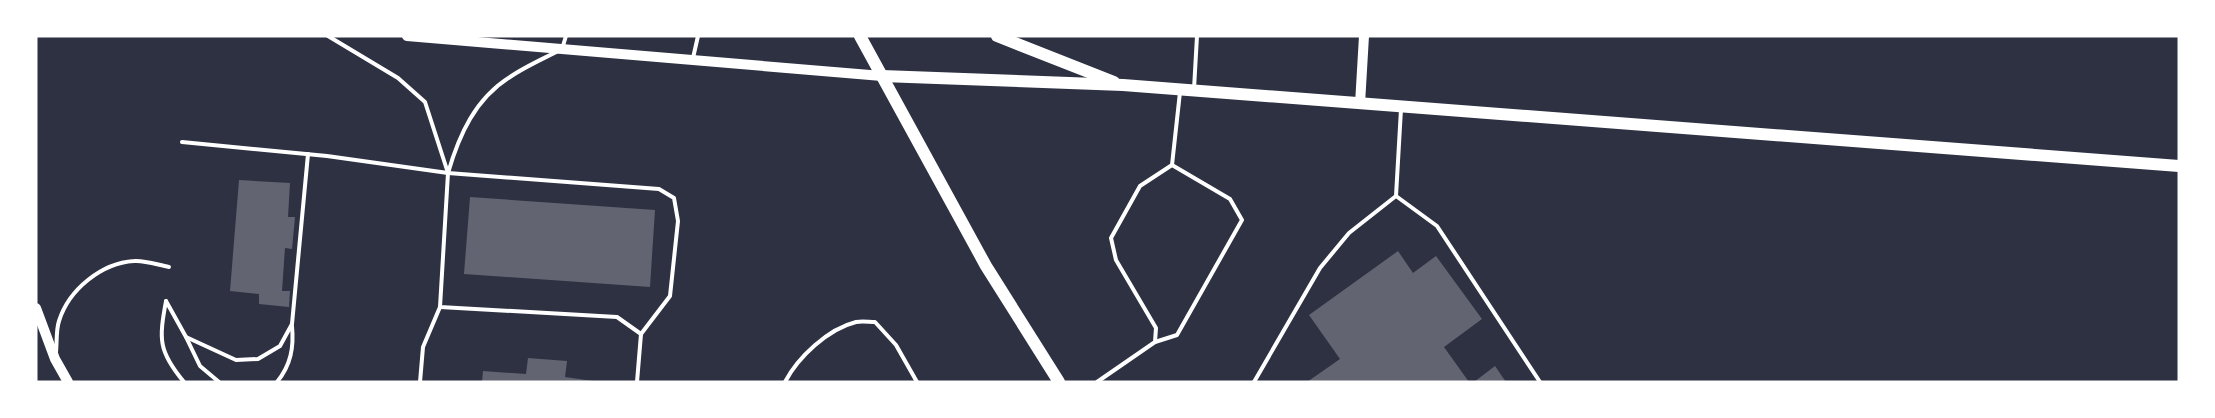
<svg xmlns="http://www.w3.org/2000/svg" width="2215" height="418" font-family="Signika,sans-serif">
<rect width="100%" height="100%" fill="#2d3142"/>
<g fill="#626471">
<polygon points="239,180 290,183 288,217 295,217 292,249 285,248 282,291 290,291 289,307 259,304 259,294 230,291"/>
<polygon points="470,197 655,210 650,287 464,274"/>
<polygon points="1398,251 1413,273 1436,256 1482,319 1444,347 1469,382 1307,382 1340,359 1309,315"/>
<polygon points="528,358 567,361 565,377 600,382 482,382 483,371 526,374"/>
<polygon points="1495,366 1506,382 1474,382"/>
</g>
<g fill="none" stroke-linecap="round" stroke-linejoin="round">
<g stroke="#fff" stroke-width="4">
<path d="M328,36L398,78L425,102L448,173C459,135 475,99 510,77C526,66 545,58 562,49L566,36"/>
<polyline points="693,58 698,36"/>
<polyline points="1194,89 1197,36"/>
<polyline points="1401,109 1396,196 1437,226 1540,382"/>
<polyline points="182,142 327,156 448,173 659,189 674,198 678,221 670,296 641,334 637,382"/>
<polyline points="448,173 440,307 617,317 641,334"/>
<polyline points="166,301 186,337 236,360 258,359 280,346 292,324 308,154"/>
<path d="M166,301C159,339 158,351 184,382"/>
<polyline points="186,337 200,366 219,382"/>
<polyline points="1155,342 1177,335 1242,220 1230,199 1172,165"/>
<path d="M56,352C57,342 56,330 59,321C69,289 102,263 134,261C145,260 158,265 169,267"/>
<path d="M277,382C291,365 294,347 292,326"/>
<polyline points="420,382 423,347 440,307"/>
<path d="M785,382C798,357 828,329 856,322C862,321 869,322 875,322L896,345L917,382"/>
<polyline points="1097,382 1155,342 1156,328 1116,260 1111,238 1140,186 1172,165 1180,92"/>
<polyline points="1254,382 1320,268 1349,233 1396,196"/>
</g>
<g stroke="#fff" stroke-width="10">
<polyline points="407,36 882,76"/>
<polyline points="1360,104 1364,36"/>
<polyline points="36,308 55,359 68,382"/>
</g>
<g stroke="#fff" stroke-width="12">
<polyline points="860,36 986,266 1059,382"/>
<polyline points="997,36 1114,82"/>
<polyline points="882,76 1123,85 2179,166"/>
</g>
</g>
<rect width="2215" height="418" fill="none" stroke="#ffffff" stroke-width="75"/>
</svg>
